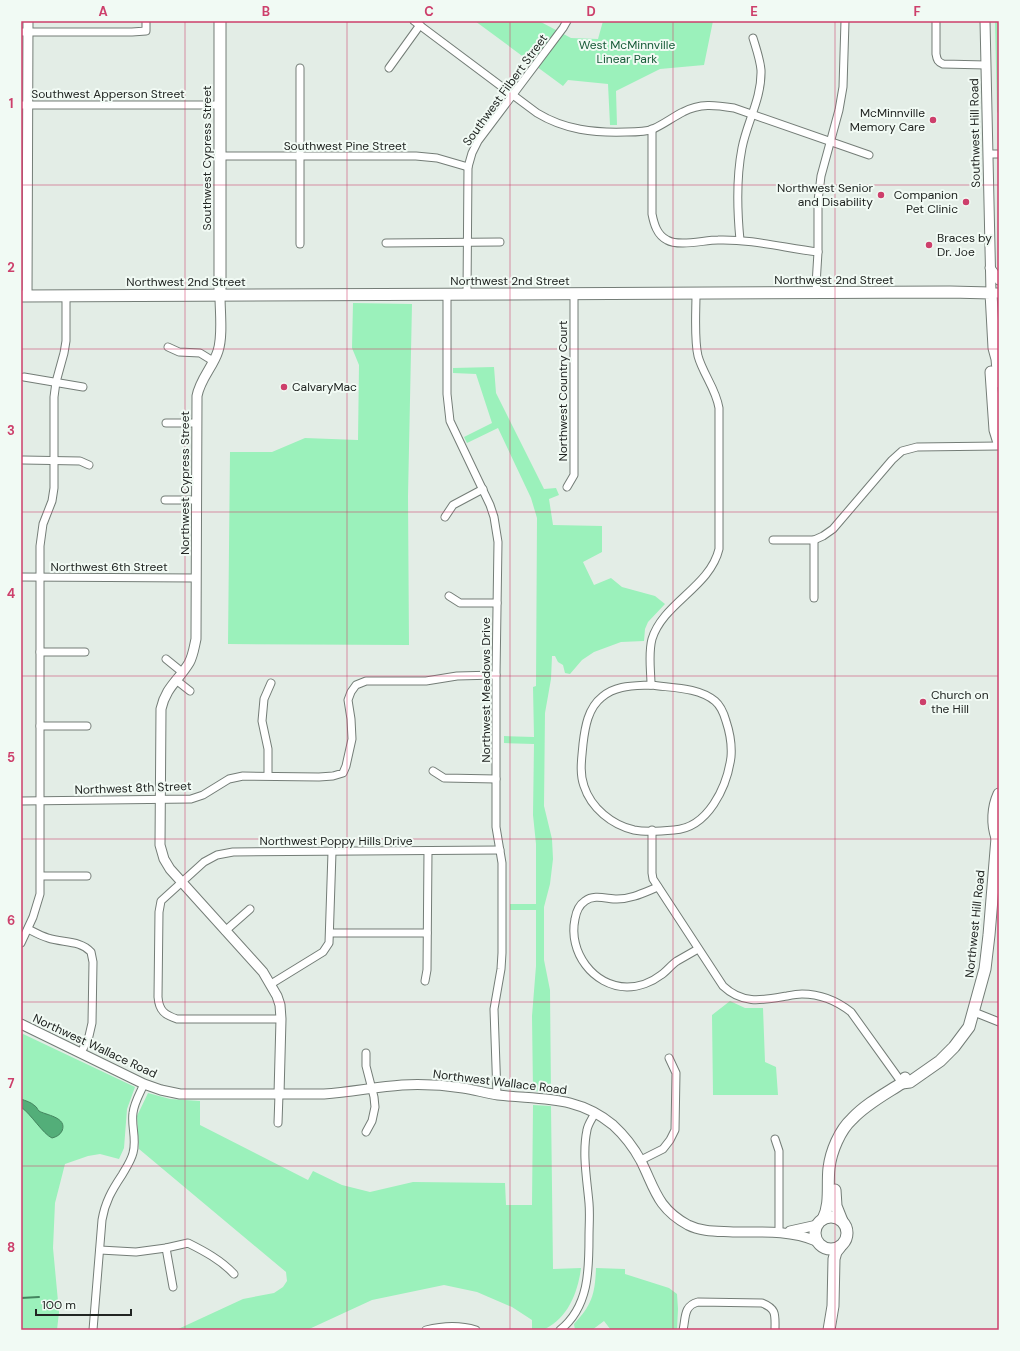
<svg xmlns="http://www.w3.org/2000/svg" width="1020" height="1351" font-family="'DM Sans',sans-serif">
<rect width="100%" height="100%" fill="#e3ede6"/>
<g fill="#9bf1bb">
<polygon points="475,21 539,21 571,38 598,39 603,21 713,21 704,65 660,69 616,91 617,125 610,125 608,84 568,80 563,86"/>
<polygon points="995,21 999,21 999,114 997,112"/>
<polygon points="353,303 412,304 408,496 409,645 228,644 230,452 272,452 305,438 358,440 359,365 352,348"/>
<polygon points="494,367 496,393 544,489 556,488 559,495 549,499 553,525 602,526 602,552 583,562 594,585 611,578 622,587 655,596 665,604 648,622 645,629 644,641 621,642 594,652 582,660 570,674 565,673 563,665 558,662 555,656 552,656 551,679 545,713 544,806 552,839 553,859 550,884 544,907 544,960 550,990 551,1092 533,1091 532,1016 536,966 536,910 510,910 510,904 536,904 536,844 533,815 534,744 504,743 504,736 534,737 533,687 536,686 537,518 531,498 498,428 467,443 464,437 492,423 476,374 453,373 453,368"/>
<polygon points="730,1001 745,1008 763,1008 765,1062 776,1067 778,1095 713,1095 712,1015"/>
<polygon points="21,1033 135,1087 127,1109 124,1148 119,1159 100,1154 88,1156 65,1164 55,1203 53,1248 59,1312 57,1330 21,1330"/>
<path d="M148,1093L170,1099L200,1101V1125L308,1180L313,1171L342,1185L370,1192L413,1182L505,1183L506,1205H532L533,1105L551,1106L553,1269L581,1268C578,1292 568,1318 545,1329C542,1331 536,1330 532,1330V1320L512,1307L477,1292L444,1285L372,1300L307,1330H176L243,1299L274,1293L283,1287L287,1281L286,1272L139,1149L137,1116Z"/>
<path d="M596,1268L625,1269V1274L669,1288L677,1294L678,1309L677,1330H611L604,1321L592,1330H575L574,1324C592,1305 595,1294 596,1268Z"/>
</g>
<path fill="#53ae79" stroke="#44855f" d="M21,1099C26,1101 31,1102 35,1106C37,1107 37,1109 39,1111C45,1115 68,1117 62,1131C60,1135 56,1137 52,1138C43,1134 31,1114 21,1107Z"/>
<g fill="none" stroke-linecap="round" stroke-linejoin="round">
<polyline stroke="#44855f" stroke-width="2" points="21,1298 39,1297"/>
<g stroke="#747d77" stroke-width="9">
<g id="minor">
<path d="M414,21L537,113C565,130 594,133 626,132C634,132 646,132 653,129C664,124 673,117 683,112C700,103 715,105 734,108L869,155"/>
<path d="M936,21V54C937,60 938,62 943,64L986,65"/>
<polyline points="21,32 132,32 146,31 146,21"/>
<polyline points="300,68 300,244"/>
<polyline points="389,68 420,25"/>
<polyline points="21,105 220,105"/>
<path d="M652,129V214C654,224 657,235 667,240C679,247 704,240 718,240C752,239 785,248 818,252"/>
<polyline points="988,154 999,154"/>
<polyline points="220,156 416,156 437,158 468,167"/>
<path d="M740,240C737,209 736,179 742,148C747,122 762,98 761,70C760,59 756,48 753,38"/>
<polyline points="386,243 500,242"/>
<polyline points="819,293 816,285 818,252 818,201 821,176 839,110 843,87 845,21"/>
<polyline points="447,294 447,394 450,421 490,505 494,517 498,542 496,675 496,827 502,863 502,953 501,969 494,1009 497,1095"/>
<polyline points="467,294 468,167 472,153 478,141 563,28 567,21"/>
<polyline points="168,347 179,352 200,353 213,361"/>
<polyline points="24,377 83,387"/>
<polyline points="166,423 197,423"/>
<polyline points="23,460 80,461 89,465"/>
<polyline points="567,487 574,475 574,294"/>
<polyline points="165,500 196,500"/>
<polyline points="445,517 453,505 483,489"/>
<polyline points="773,540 814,540 823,536 833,529 892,460 902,451 917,447 999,446"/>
<polyline points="814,540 814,598"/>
<polyline points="21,577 196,578"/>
<polyline points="449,596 460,603 497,603"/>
<polyline points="40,652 85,652"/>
<polyline points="166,659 182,672"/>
<polyline points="176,680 190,691"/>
<path d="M651,685C671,688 698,687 715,701C721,706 724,714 726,721C730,733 732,745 731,757C727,787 708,828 674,830C663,831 644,832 634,830C612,825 591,808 584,786C579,772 582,757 583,744C585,727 588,708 602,697C616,685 633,686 651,685Z"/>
<path d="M651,685C651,671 648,654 652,639C663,603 710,587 719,549V408C716,389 703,374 698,356C694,339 696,312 696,294"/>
<polyline points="40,726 87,726"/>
<polyline points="433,771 444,778 496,779"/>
<polyline points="268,775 268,749 262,721 264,699 271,683"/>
<polyline points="21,801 191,799 203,795 229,779 243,776 319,777 333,776 343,773 346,766 352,739 351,719 348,700 351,692 356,685 366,681 426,681 457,676 496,675"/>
<path d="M652,830V873L653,879L723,986C743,1005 763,1000 787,996C792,995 797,994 802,994C820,994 837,1001 851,1012L902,1083"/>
<polyline points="41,876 87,876"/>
<path d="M658,887C645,892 632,899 617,899C607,899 594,894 585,901C579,905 576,913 575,919C568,952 593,986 627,987C639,987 652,982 661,975C667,971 671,965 677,961C684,957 691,953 698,949"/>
<path d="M28,929C34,932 41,936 48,938C63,943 80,940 91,952L93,962L92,1023L89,1036L81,1053"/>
<polyline points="225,931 250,909"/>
<polyline points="330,933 427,933"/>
<polyline points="21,943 33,917 40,894 40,546 43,524 52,501 54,488 54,397 56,382 64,353 66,341 66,296"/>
<polyline points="425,981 427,970 428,851"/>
<polyline points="271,984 323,952 329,943 332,852"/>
<polyline points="974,1012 999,1022"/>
<path d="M281,1019H177C165,1015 159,1011 158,997L159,912L161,901L204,862L217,855L233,852L500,850"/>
<polyline points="278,1123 279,1094"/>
<polyline points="366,1132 372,1121 375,1107 374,1097 366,1066 366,1053"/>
<polyline points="775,1139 779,1151 779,1232"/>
<polyline points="641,1160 663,1149 670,1140 675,1130 676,1073 669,1058"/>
<polyline points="166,1248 173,1287"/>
<path d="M100,1250L136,1252L166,1248L188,1243C204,1251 221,1260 234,1274"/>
<path d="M93,1330L102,1220C105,1202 112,1190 122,1175C126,1168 131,1161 133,1153C137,1139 131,1126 133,1113C134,1103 140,1093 144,1084"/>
<path d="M426,1330C442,1326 460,1325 476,1330"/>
<path d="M560,1330C589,1307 589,1270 589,1237C589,1226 590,1214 589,1203C587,1180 582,1153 587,1130C588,1124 592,1119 595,1113"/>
<path d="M683,1330C686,1318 683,1306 698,1302L762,1303C777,1309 775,1315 775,1330"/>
</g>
</g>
<g stroke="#747d77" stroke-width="11">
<g id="tertiary">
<polyline points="985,21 991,293 999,293"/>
<polyline points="990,268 999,280"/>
<polyline points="27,296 28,21"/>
<path d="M220,296C220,312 223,336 218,351C213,367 200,379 197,396L196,639C194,648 193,656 189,663C178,681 166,687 161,709L160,845L164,859L170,869L263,972L277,996L280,1005L281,1019L279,1094"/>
<path d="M21,1024L144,1084L161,1090L180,1094H324C351,1092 376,1087 402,1085C422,1084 443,1085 463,1088C475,1090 486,1093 498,1095C541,1100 577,1095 613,1125C624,1135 634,1148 641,1161C655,1189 657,1208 688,1225C702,1232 718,1231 733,1232C761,1232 790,1230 816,1241"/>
<polyline points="790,1231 817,1225"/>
</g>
</g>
<g stroke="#747d77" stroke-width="13">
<g id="secondary">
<polyline points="220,21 220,296"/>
<polyline points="21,296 950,292 991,293 994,348 997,359 999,382"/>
<polyline points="991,372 995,430 999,443"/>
<path d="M997,838C992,824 993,807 999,794"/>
<polyline points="902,1083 910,1082 940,1061 954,1047 969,1027 985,969 989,935 997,838 999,832"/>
<polyline points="835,1190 836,1206 842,1221"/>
<circle cx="831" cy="1233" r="16"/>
<path d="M823,1219C831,1204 827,1185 829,1168C831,1151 840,1130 852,1119C866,1104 885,1094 902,1083L905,1078"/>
<polyline points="829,1330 833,1306 834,1259 836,1252 840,1247"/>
</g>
</g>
<use href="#minor" stroke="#fff" stroke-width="7"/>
<use href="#tertiary" stroke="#fff" stroke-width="9"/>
<use href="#secondary" stroke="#fff" stroke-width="11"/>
</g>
<path fill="none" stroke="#cd3f6b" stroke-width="1" stroke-opacity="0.55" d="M185,21V1330M347,21V1330M510,21V1330M673,21V1330M835,21V1330M21,185H999M21,349H999M21,512H999M21,676H999M21,839H999M21,1002H999M21,1166H999"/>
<g fill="#cd3f6b" stroke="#f1faf4" stroke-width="1.5">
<circle cx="933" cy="120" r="4"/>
<circle cx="881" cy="195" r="4"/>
<circle cx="966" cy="202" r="4"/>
<circle cx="929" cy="245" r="4"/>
<circle cx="284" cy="387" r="4"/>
<circle cx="923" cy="702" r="4"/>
</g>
<g text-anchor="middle" stroke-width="4" stroke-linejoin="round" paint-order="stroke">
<g font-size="12" fill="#175b38" stroke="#f1faf4">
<text x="627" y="49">West McMinnville<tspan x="627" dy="14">Linear Park</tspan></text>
</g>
<g font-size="12" fill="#212522" stroke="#f1faf4">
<text transform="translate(505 90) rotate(-54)" y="4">Southwest Filbert Street</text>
<text x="108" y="98">Southwest Apperson Street</text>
<text transform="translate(975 133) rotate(-91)" y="4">Southwest Hill Road</text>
<text x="345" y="150">Southwest Pine Street</text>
<text transform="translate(207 158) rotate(-90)" y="4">Southwest Cypress Street</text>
<text x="834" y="284">Northwest 2nd Street</text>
<text x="510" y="285">Northwest 2nd Street</text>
<text x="186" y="286">Northwest 2nd Street</text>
<text transform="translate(563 391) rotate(-90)" y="4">Northwest Country Court</text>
<text transform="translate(185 483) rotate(-90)" y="4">Northwest Cypress Street</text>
<text x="109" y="571">Northwest 6th Street</text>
<text transform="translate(486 690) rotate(-90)" y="4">Northwest Meadows Drive</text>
<text transform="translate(133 788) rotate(-2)" y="4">Northwest 8th Street</text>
<text x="336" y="845">Northwest Poppy Hills Drive</text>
<text transform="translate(975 924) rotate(-84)" y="4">Northwest Hill Road</text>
<text transform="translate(95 1046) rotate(25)" y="4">Northwest Wallace Road</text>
<text transform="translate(500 1082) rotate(7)" y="4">Northwest Wallace Road</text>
</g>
<g font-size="12" fill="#212522" stroke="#f1faf4" text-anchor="end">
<text x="925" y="117">McMinnville<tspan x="925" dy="14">Memory Care</tspan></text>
<text x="873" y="192">Northwest Senior<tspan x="873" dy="14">and Disability</tspan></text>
<text x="958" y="199">Companion<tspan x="958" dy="14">Pet Clinic</tspan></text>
<text x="937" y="242" text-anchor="start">Braces by<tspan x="937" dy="14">Dr. Joe</tspan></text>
<text x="292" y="391" text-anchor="start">CalvaryMac</text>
<text x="931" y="699" text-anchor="start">Church on<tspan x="931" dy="14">the Hill</tspan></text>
</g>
</g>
<rect width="1020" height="1351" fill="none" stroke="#f1faf4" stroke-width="44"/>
<path d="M36 1309v6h95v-6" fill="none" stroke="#212522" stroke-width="2"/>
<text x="42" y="1309" font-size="12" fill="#212522" stroke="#f1faf4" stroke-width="3" paint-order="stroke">100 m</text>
<rect x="22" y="22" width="976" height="1307" fill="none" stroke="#cd3f6b" stroke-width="1.5"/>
<g font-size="13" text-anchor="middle" font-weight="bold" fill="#cd3f6b">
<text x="103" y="16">A</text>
<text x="266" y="16">B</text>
<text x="429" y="16">C</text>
<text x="591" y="16">D</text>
<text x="754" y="16">E</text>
<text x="917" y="16">F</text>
<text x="11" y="108">1</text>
<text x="11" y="272">2</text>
<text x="11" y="435">3</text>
<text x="11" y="598">4</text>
<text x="11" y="762">5</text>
<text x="11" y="925">6</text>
<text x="11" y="1088">7</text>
<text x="11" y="1252">8</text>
</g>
</svg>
